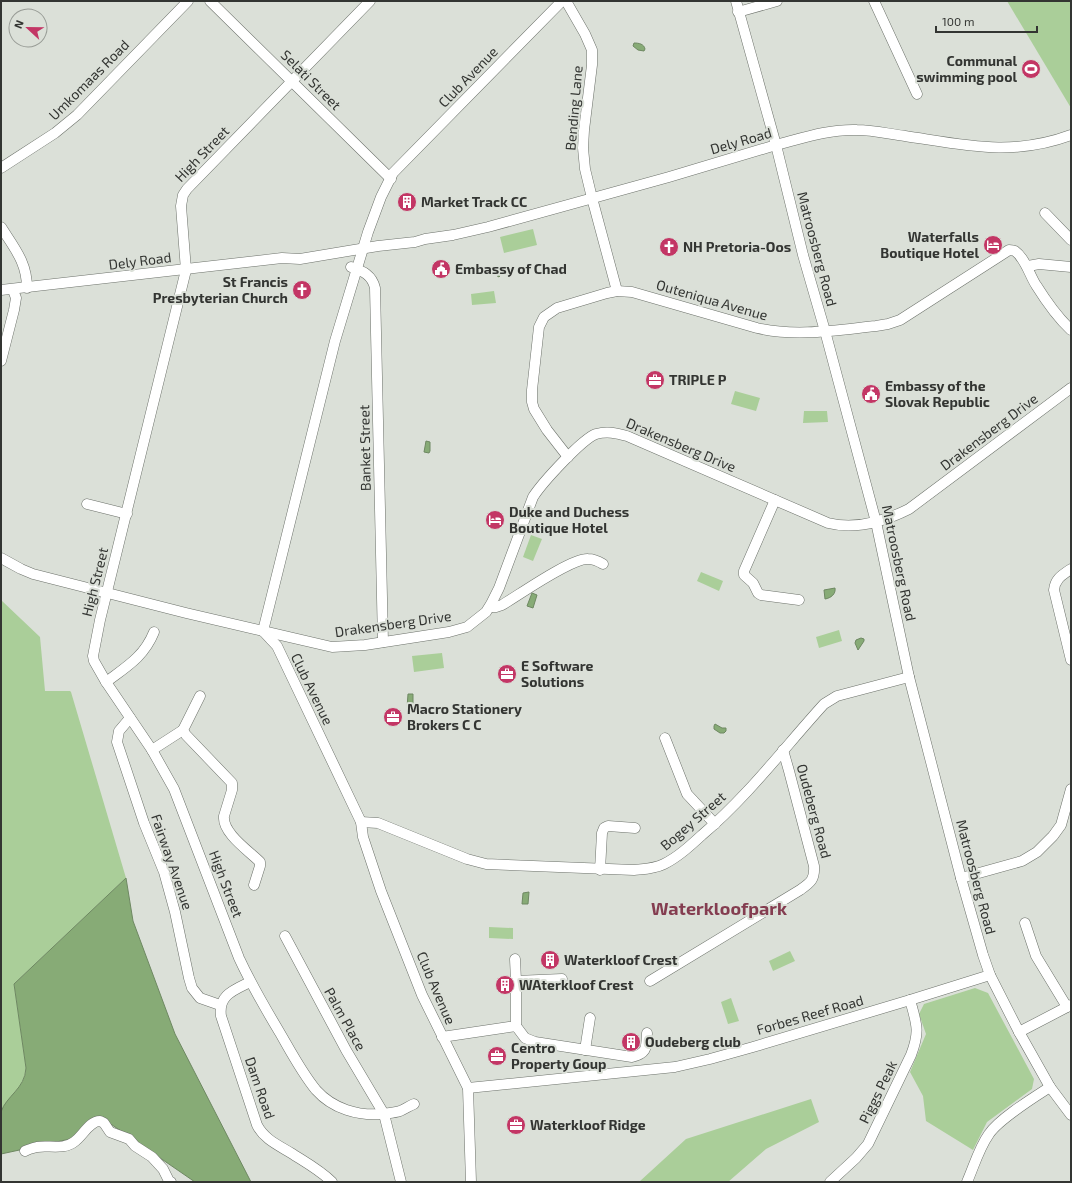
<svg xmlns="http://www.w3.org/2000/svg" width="1072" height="1183" font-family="'Exo 2',sans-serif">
<rect width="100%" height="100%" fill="#dbe0d8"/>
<g fill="#aace99">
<polygon points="1007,1 1071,1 1071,108"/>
<polygon points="533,229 537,245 504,253 500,237"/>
<polygon points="494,291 496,303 472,305 471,294"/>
<polygon points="735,391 760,398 756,411 731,404"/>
<polygon points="804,411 827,411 828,422 803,423"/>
<polygon points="531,535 542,539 533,561 523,557"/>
<polygon points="701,572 723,581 719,591 697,581"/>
<path d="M1,600L40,637L45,691H70L71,692L126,878L14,984L26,1068C25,1085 10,1098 1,1112Z"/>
<polygon points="839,630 842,641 819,648 816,637"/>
<polygon points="442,653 444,668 414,672 412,656"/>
<polygon points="489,927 513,928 513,939 489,938"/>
<polygon points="790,951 795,961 773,971 769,961"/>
<polygon points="975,988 988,993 1034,1079 1032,1089 987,1122 973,1150 926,1121 923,1096 910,1072 926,1034 919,1014 924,1004"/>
<polygon points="731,998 739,1021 728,1024 721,1002"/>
<polygon points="811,1099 819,1122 766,1149 728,1182 639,1182 686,1139"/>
</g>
<g fill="#87ab76" stroke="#6e8862">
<path d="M634,43C639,43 644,44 645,49L644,51L638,50L633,46Z"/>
<polygon points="504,267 506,268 499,277 494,274 493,269"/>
<polygon points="426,441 430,442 430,451 429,453 424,452"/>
<path d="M835,588C836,594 831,598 825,599L824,590Z"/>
<polygon points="532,593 537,595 533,608 527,606"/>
<polygon points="861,638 864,639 864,641 858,650 855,643 856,640"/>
<polygon points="408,694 413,694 413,708 407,708"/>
<polygon points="715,724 722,728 726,728 726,731 724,733 720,733 714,729 714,726"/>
<path d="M126,878L133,921L175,1034L251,1182H195L102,1118L70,1139L1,1154C1,1145 0,1119 1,1112C6,1096 25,1089 26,1068L14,984Z"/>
<polygon points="529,892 528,904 522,904 523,893"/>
</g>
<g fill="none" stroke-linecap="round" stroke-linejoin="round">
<g stroke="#6c716a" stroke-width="11">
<g id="minor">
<polyline points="210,1 391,179"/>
<path d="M370,1L187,189L183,195L181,206L186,270L100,620L93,656L94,661L106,682L152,750L174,789L239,958C251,984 265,1008 280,1033C291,1052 302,1073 316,1090C333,1109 358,1116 382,1114C388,1113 394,1113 400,1111C405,1109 409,1106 414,1104"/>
<polyline points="566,1 585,34 592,50 592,65 584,130 583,148 585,169 592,198 617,291"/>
<polyline points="736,1 776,145 803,255 825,331 876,522 909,677 961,878 983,955 990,975 1019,1032 1050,1087 1071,1115"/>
<polyline points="874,1 917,94"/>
<polyline points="738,12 777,1"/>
<polyline points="1,168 55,133 77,115 188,1"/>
<polyline points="1045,213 1071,240"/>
<path d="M1,227C14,248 27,262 27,288"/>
<polyline points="1028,266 1039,264 1071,267"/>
<path d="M351,267C363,271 372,275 375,288L383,642"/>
<path d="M1,290L282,258L300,259L378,246L415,242L425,239L453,235L488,227L669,177L776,145C803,138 829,129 857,130C873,130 889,134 905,136C965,145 1012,157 1071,135"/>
<polyline points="1,361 14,310 16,298 13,290"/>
<path d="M568,457L547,430L534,409L532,402V390L539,327L544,317L557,308L607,293L617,291L632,292L757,328C796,337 837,330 876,326L888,324L900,320L1009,250C1012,250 1013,250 1015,251C1025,258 1030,276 1036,285C1046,301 1057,317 1071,330"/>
<polyline points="775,500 744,571 744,575 753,583 758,593 761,595 799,600"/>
<polyline points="87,504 127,514"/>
<path d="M1,558L21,569L33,574L186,613L332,647L365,645L449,632L467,627L486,612L491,604L499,588L533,497C542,483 582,439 596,434C607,431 616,433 627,436L828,523C855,530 885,521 909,509L1071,388"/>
<path d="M1071,569C1062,575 1055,579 1054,590L1071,660"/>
<path d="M490,607H496L502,605C519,595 571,558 588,559C593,559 598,561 603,564"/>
<polyline points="263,631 335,341 368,232 381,197 393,173 562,1"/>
<polyline points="263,631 277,646 361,822 363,837 381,891 422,995 468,1088 471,1182"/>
<path d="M106,682C126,667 144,657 154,632"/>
<path d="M200,696L183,730L186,735L232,783V790L224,816C222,833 249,851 260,862V866L254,885"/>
<polyline points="130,718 119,731 117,742 144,823 164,872 175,912 189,978 192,988 200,998 220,1005"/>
<polyline points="665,738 687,794 715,824"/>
<polyline points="152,750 183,730"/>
<path d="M361,822L378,823L467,859L486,864L634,870C644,869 654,869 664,864C678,857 690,846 702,835C748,796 784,748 824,704L837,696L909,677"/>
<polyline points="600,870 602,833 604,828 608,826 635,828"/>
<polyline points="961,878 1022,861 1037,852 1053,836 1061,825 1071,789"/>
<polyline points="1025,923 1036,956 1067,1007"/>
<polyline points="285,936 346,1050 384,1114 401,1182"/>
<path d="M515,959L516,981V1026L525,1038L535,1042L632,1057C648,1053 646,1047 647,1033"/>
<polyline points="516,981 562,979"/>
<path d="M650,981L800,890C810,883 815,880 814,866L789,771L783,750"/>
<path d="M250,982C234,990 218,995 221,1016L257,1125C264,1139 278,1145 291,1153C305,1162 320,1170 332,1182"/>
<polyline points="1019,1032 1071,1005"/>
<polyline points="442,1037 516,1026"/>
<polyline points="585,1050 590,1018"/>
<polyline points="468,1088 675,1067 710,1059 753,1047 910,1000 990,975"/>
<path d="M25,1151C29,1149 33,1148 37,1147C48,1145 64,1150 74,1142C83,1136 89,1121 100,1121L104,1123L110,1132L129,1139L135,1146L152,1157L163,1169L169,1181L171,1182"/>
<path d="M830,1182L856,1158L868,1144L911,1055C920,1031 917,1025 910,1000"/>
<path d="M967,1182C974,1166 979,1148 989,1134C999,1119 1033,1098 1050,1087"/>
</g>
</g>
<use href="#minor" stroke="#fff" stroke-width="10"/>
</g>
<defs>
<g id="stadium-disc" transform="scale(1)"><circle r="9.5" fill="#c33665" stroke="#dbe0d8"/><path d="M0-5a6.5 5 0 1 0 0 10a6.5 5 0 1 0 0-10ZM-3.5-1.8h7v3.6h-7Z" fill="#fff"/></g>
<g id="building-disc" transform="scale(1)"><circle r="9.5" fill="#c33665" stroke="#dbe0d8"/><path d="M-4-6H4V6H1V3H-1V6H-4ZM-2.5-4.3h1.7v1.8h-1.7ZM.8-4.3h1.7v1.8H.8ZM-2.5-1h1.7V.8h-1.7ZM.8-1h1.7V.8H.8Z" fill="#fff"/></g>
<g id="hotel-disc" transform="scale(1)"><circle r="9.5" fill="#c33665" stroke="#dbe0d8"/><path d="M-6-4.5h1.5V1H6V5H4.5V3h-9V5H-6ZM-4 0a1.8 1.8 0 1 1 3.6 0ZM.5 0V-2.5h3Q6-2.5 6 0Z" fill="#fff"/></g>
<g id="church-disc" transform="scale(1)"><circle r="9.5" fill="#c33665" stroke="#dbe0d8"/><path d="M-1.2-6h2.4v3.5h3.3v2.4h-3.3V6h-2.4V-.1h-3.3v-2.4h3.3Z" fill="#fff"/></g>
<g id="civic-disc" transform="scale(1)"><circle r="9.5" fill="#c33665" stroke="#dbe0d8"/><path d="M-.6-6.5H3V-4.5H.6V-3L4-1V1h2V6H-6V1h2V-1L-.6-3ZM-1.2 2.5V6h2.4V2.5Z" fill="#fff"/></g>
<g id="office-disc" transform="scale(1)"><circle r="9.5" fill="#c33665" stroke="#dbe0d8"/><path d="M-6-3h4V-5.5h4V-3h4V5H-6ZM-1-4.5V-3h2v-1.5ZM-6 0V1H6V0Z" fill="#fff"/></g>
</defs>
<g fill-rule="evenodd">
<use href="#stadium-disc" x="1031" y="69"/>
<use href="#building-disc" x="407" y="202"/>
<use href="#hotel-disc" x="993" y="245"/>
<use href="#church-disc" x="669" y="247"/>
<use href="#civic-disc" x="441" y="269"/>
<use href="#church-disc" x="302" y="290"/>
<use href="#office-disc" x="655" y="380"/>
<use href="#civic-disc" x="871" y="394"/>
<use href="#hotel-disc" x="495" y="520"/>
<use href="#office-disc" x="507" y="674"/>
<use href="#office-disc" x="393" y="717"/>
<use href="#building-disc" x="550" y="960"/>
<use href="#building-disc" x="505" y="985"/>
<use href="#building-disc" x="631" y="1042"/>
<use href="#office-disc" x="497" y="1056"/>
<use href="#office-disc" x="516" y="1125"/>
</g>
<g text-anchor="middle" stroke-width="4" stroke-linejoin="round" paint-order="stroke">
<g font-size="14" font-weight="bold" fill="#333532" stroke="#dbe0d8" text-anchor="start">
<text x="1017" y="66" text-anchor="end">Communal<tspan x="1017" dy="16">swimming pool</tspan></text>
<text x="421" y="207">Market Track CC</text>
<text x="979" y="242" text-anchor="end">Waterfalls<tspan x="979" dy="16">Boutique Hotel</tspan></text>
<text x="683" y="252">NH Pretoria-Oos</text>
<text x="455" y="274">Embassy of Chad</text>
<text x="288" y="287" text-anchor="end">St Francis<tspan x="288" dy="16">Presbyterian Church</tspan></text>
<text x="669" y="385">TRIPLE P</text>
<text x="885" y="391">Embassy of the<tspan x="885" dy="16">Slovak Republic</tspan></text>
<text x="509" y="517">Duke and Duchess<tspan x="509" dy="16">Boutique Hotel</tspan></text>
<text x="521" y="671">E Software<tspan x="521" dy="16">Solutions</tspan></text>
<text x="407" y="714">Macro Stationery<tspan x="407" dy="16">Brokers C C</tspan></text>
<text x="564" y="965">Waterkloof Crest</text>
<text x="519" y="990">WAterkloof Crest</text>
<text x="645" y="1047">Oudeberg club</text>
<text x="511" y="1053">Centro<tspan x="511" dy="16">Property Goup</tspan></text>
<text x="530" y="1130">Waterkloof Ridge</text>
</g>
<g font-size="14" fill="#333532" stroke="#dbe0d8">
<text transform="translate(468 77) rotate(-46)" y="5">Club Avenue</text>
<text transform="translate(89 80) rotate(-45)" y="5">Umkomaas Road</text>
<text transform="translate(311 80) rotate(45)" y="5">Selati Street</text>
<text transform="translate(574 108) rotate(-85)" y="5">Bending Lane</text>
<text transform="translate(741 141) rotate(-16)" y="5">Dely Road</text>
<text transform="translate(202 154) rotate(-46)" y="5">High Street</text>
<text transform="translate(817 249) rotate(75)" y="5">Matroosberg Road</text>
<text transform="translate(140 261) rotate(-7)" y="5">Dely Road</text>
<text transform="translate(712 300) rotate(16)" y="5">Outeniqua Avenue</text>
<text transform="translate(989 432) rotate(-37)" y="5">Drakensberg Drive</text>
<text transform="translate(681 445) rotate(23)" y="5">Drakensberg Drive</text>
<text transform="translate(365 448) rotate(-91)" y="5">Banket Street</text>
<text transform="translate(899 563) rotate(78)" y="5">Matroosberg Road</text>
<text transform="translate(95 582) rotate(-76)" y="5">High Street</text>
<text transform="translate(393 624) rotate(-8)" y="5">Drakensberg Drive</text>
<text transform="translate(312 689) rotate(64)" y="5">Club Avenue</text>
<text transform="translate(814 811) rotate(75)" y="5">Oudeberg Road</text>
<text transform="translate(693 821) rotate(-41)" y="5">Bogey Street</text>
<text transform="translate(172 862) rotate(71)" y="5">Fairway Avenue</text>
<text transform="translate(976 877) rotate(75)" y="5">Matroosberg Road</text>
<text transform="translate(226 884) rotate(69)" y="5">High Street</text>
<text transform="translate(436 988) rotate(67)" y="5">Club Avenue</text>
<text transform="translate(810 1015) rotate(-16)" y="5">Forbes Reef Road</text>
<text transform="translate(345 1019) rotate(61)" y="5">Palm Place</text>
<text transform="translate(260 1088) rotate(71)" y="5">Dam Road</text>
<text transform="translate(878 1092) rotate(-64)" y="5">Piggs Peak</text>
</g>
<g font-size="18" font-weight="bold" fill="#843d50" stroke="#dbe0d8">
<text x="719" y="915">Waterkloofpark</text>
</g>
</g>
<rect width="1072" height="1183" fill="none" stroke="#333532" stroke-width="4"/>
<g transform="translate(28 28) rotate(292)"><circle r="19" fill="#dbe0d8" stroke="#989c96"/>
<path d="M0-3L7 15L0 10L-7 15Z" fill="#c33665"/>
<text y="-6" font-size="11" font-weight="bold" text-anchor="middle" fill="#333532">N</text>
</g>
<path d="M936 26v6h101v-6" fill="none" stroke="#333532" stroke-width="2"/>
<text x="942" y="26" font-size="12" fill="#333532" stroke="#dbe0d8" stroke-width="3" paint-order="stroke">100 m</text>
</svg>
